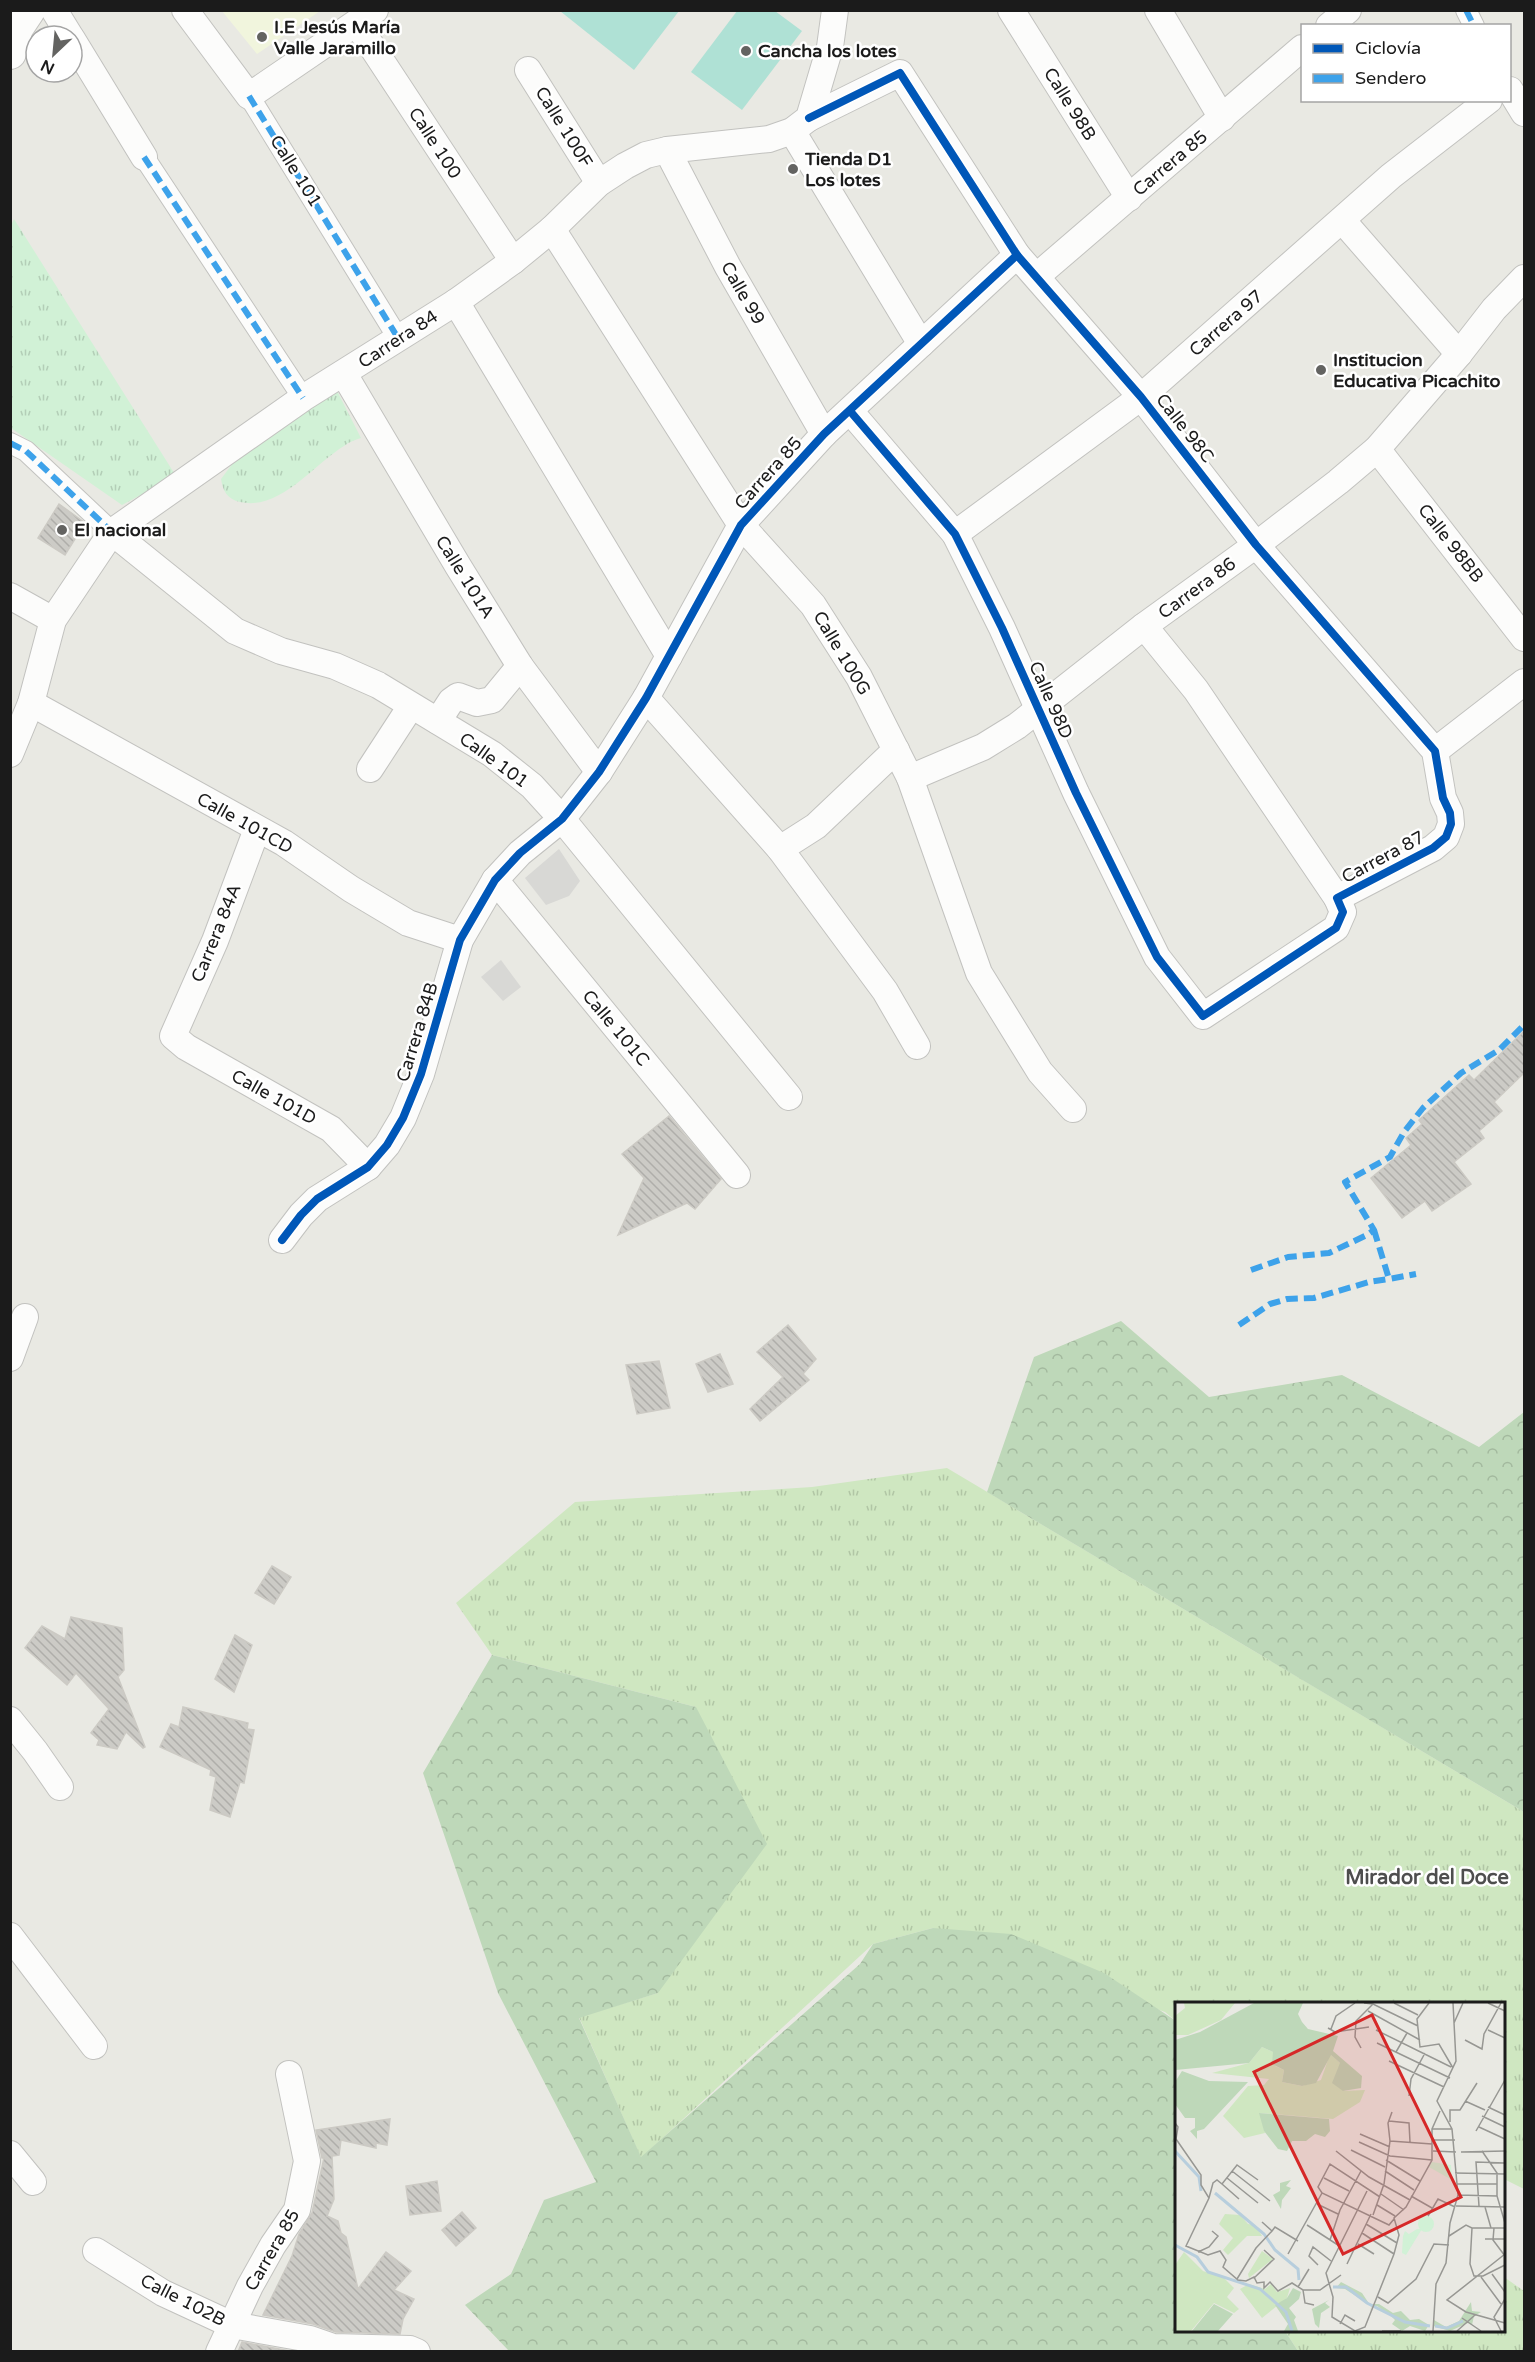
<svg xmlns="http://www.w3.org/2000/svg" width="1535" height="2362" font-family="'Varela Round',sans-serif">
<defs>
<pattern id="grass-tufts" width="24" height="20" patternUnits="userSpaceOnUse" patternTransform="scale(1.5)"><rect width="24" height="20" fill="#cfe7c1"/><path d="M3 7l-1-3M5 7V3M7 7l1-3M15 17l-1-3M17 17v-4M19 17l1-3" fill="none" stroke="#b1c6a5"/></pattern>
<pattern id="forest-crowns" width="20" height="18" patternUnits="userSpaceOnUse" patternTransform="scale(1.5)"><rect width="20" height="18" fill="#bed8b9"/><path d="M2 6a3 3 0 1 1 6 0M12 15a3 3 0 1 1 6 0" fill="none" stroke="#a3b99e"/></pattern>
<pattern id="park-tufts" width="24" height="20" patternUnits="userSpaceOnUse" patternTransform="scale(1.5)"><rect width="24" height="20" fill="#d1f1d6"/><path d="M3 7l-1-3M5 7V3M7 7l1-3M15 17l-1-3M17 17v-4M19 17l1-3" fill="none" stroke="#b3ceb7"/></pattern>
<pattern id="building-back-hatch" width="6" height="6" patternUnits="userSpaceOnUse" patternTransform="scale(1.5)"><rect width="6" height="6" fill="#cccbc6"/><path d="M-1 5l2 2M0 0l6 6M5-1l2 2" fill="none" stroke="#afaeaa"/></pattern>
</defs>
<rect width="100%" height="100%" fill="#e9e9e3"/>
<g fill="#d8d8d5">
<polygon points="559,849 580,881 569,896 546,905 525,878"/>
<polygon points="501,960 521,987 503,1001 481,977"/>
</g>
<polygon fill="#f1f5dd" points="222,11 320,11 257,54"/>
<g fill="url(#grass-tufts)">
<polygon points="947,1468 1524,1812 1524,2189 1504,2179 1504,2004 1176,2004 1176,2021 1165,2012 933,1928 873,1944 641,2158 579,2017 658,1993 696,1707 492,1655 456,1603 575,1502 812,1487"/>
<polygon points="1504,2277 1524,2291 1524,2351 1298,2351 1285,2331 1504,2330"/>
</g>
<g fill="url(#forest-crowns)">
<polygon points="1121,1321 1209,1397 1342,1375 1479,1447 1524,1412 1524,1812 987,1492 1034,1357"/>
<polygon points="492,1655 696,1707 767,1844 658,1993 579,2018 641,2157 860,1964 873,1944 933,1928 1011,1934 1104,1973 1176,2021 1176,2330 1285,2331 1298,2351 509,2351 465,2305 511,2274 544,2200 596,2182 498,1993 423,1773"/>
</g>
<g fill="url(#park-tufts)">
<polygon points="14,219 176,476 122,505 11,428 10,227"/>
<path d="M336,389L361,438C355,440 349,442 344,446C313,465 280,511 240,502C227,499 223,491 221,479L233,463Z"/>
</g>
<g fill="#afe1d5">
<polygon points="560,11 679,11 634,70"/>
<polygon points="737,11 775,11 802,31 742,110 691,72"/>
</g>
<g fill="url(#building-back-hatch)" stroke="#cccac4" stroke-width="1.5">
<polygon points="59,504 85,523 65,555 38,538"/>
<polygon points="1524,1031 1524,1073 1494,1102 1502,1111 1479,1131 1484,1138 1454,1162 1471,1184 1432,1211 1425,1201 1402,1218 1371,1178 1411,1145 1406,1138 1422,1124 1419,1120 1469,1075 1474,1080"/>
<polygon points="669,1116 721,1179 695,1209 687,1203 618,1235 644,1178 622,1154"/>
<polygon points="788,1325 816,1359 803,1374 809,1380 760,1421 750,1409 783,1377 757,1352"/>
<polygon points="720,1354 733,1384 708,1392 696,1364"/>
<polygon points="659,1361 670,1408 637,1414 626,1365"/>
<polygon points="272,1566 291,1577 274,1604 255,1593"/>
<polygon points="71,1617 122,1628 124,1670 118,1677 145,1747 143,1748 126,1732 117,1749 97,1745 99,1740 91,1733 109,1709 76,1673 67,1685 25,1648 42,1626 65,1639"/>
<polygon points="235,1635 252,1645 234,1692 215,1679"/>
<polygon points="183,1707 248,1723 247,1729 254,1730 244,1783 240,1782 230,1817 210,1810 216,1777 210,1775 211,1770 160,1747 171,1724 179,1727"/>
<polygon points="390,2119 387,2145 376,2143 376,2148 341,2140 339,2155 332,2156 334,2199 327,2216 338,2221 341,2233 346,2237 358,2289 386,2252 411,2271 394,2290 414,2299 403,2319 400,2334 336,2332 313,2324 263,2315 292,2256 299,2234 312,2213 324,2158 322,2158 316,2130"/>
<polygon points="437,2181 441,2211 410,2215 406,2186"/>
<polygon points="462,2212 476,2228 456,2246 442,2230"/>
<polygon points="242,2342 295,2352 238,2352"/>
</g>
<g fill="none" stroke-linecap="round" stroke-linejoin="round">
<g stroke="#c2c2bf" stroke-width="22">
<g id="pedestrian">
<polyline points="1466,10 1474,26"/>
<polyline points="249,96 398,338"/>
<polyline points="144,157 303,398"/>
<polyline points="10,443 26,451 112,532"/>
</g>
</g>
<g stroke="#c2c2bf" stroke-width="28">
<g id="minor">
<polyline points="54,10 70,36"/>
<polyline points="185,10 249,96 375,10"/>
<polyline points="1011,10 1129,198"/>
<polyline points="1158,10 1222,118"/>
<polyline points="357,24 513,261"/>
<polyline points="1329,26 1348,10"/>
<polyline points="72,39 144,157"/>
<polyline points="528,70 599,183"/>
<polyline points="1510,90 1524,113"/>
<polyline points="809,118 900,73 1017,255 1141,397 1256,545 1435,751 1443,798 1450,813 1451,824 1446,837 1433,848 1337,898 1343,912 1336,928 1203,1016 1157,957 1076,793 1002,628 955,534 850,411"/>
<polyline points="792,131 921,344"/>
<polyline points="667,150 728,267 824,434"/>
<polyline points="1342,220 1459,354"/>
<polyline points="552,229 741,525 813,605 859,677 910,778 979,973 1040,1072 1073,1109"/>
<polyline points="1037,276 1302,48"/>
<polyline points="456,302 669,656"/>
<polyline points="344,374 458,566 520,666 599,772"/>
<polyline points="1377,449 1524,638"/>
<polyline points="112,532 235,631 281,651 335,666 378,685 492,754 532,786 562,819 789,1097"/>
<polyline points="955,534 1141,397 1391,176 1489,100"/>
<polyline points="10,596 53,620"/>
<polyline points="1144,626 1196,690 1337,898"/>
<polyline points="646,698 780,849 885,991 917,1046"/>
<polyline points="31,703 284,843 351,889 408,923 460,940"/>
<polyline points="438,721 451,701 458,696 477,703 492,700 520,666"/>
<polyline points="1435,751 1524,682"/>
<polyline points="10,754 31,703 53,620 112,532 303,398 456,302 513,261 552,229 599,183 625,166 646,155 667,150 769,139 792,131 809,118 830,47 835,10"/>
<polyline points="370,769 411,706"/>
<polyline points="910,778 983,747 1017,726 1144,626 1256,545 1338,482 1377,449 1459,354 1494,309 1524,278"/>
<polyline points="257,829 215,941 173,1036 186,1047 331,1129 368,1167"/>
<polyline points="780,849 816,826 896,750"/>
<polyline points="495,880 737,1175"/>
<polyline points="282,1240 301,1215 317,1199 368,1167 387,1145 403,1118 421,1074 460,940 495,880 520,853 562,819 599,772 646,698 741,525 824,434 1017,255"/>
<polyline points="10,1358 25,1317"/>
<polyline points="10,1720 35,1751 60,1787"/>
<polyline points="10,1936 94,2046"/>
<polyline points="10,2154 33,2182"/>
<polyline points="96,2251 163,2293 232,2325 310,2339 333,2347 410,2349 417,2352"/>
<polyline points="219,2352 250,2286 273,2245 297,2210 307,2161 289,2074"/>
</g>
</g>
<g stroke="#c2c2bf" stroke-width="34">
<polyline id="tertiary" points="10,53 17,28 29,10"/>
</g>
<use href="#pedestrian" stroke="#fcfcfb" stroke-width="20"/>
<use href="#minor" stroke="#fcfcfb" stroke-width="26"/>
<use href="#tertiary" stroke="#fcfcfb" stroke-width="32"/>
<g stroke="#3da2ea" stroke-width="6" stroke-dasharray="12 6" stroke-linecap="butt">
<polyline points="1466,10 1474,26"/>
<polyline points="249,96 398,338"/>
<polyline points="144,157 303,398"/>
<polyline points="10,443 26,451 112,532"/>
<polyline points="1374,1230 1389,1279 1416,1274"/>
<polyline points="1251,1270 1288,1257 1329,1253 1367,1235 1374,1230 1345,1182 1390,1157 1404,1132 1423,1108 1461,1073 1499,1050 1524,1025"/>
<polyline points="1239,1325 1270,1304 1287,1299 1314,1298 1369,1282 1389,1279"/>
</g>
<g stroke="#fff" stroke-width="11">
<g id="cycleway">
<polyline points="809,118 900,73 1017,255 1141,397 1256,545 1435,751 1443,798 1450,813 1451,824 1446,837 1433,848 1337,898 1343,912 1336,928 1203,1016 1157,957 1076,793 1002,628 955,534 850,411"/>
<polyline points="282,1240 301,1215 317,1199 368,1167 387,1145 403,1118 421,1074 460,940 495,880 520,853 562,819 599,772 646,698 741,525 824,434 1017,255"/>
</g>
</g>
<use href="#cycleway" stroke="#0057b8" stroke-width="8"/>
</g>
<g fill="#636361" stroke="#fff" stroke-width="2">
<circle cx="262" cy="37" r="6"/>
<circle cx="746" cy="51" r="6"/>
<circle cx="793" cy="169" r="6"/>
<circle cx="1321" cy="370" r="6"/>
<circle cx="62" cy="530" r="6"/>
</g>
<g text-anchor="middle" stroke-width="5" stroke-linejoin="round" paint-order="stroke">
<g font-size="18" font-weight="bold" fill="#1b1b1b" stroke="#fff" text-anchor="start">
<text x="274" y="33">I.E Jesús María<tspan x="274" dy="21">Valle Jaramillo</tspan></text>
<text x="758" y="57">Cancha los lotes</text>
<text x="805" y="165">Tienda D1<tspan x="805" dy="21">Los lotes</tspan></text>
<text x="1333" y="366">Institucion<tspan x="1333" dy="21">Educativa Picachito</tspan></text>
<text x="74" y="536">El nacional</text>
</g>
<g font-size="18" fill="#1b1b1b" stroke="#fff">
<text transform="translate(1070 104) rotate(58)" y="6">Calle 98B</text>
<text transform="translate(564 127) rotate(58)" y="6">Calle 100F</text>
<text transform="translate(435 143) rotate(57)" y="6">Calle 100</text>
<text transform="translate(1170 163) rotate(-40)" y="6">Carrera 85</text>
<text transform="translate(296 171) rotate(58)" y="6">Calle 101</text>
<text transform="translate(743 293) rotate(60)" y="6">Calle 99</text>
<text transform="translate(1226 323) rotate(-41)" y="6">Carrera 97</text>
<text transform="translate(398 339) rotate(-33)" y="6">Carrera 84</text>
<text transform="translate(1185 428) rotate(52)" y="6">Calle 98C</text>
<text transform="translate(768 473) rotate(-48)" y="6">Carrera 85</text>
<text transform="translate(1451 543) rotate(52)" y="6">Calle 98BB</text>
<text transform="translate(465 577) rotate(58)" y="6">Calle 101A</text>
<text transform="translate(1197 588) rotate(-36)" y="6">Carrera 86</text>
<text transform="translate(842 653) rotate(59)" y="6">Calle 100G</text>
<text transform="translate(1051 700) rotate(66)" y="6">Calle 98D</text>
<text transform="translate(494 760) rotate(36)" y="6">Calle 101</text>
<text transform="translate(245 823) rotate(29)" y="6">Calle 101CD</text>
<text transform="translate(1383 857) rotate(-28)" y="6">Carrera 87</text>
<text transform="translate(216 933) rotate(-68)" y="6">Carrera 84A</text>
<text transform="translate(616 1028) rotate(50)" y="6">Calle 101C</text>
<text transform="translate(417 1032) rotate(-73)" y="6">Carrera 84B</text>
<text transform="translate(274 1097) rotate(29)" y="6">Calle 101D</text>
<text transform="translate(272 2250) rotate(-60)" y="6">Carrera 85</text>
<text transform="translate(183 2300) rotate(27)" y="6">Calle 102B</text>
</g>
<g font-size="20" font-weight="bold" fill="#4e4e4e" stroke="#fff">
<text x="1427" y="1884">Mirador del Doce</text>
</g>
</g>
<g transform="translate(1175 2002)">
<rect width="330" height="330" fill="#e9e9e3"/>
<path d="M9,1H60L46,18L13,33H0V14L10,6ZM87,45L98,50L100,64L109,68L107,80L127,84L146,78L155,52L165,61L168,89L190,88L185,100L158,117L85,111L90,131L69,136L48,114L73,84L89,83L94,77L37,71L74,61ZM50,212L65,213L73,222L80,223L87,234H72L53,253L48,248L58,236L44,222ZM87,249L98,257L74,276L73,272ZM9,250L28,269L49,276L59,286L52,295L64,307L59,311L39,301L16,329H0V263ZM74,282L90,287L96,282L102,290L115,286L112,296L87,316L65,287Z" fill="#cfe7c1"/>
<path d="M79,1H128L123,12L127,20L133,27L163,34L158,49L187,74L186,86L168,89L157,81L165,61L156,53L141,81L127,84L107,80L109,68L97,62L98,50L87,45L74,61L0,68V38L25,30ZM7,69L34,79L73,80L29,127L22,129V137L15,129L20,126V116H10L0,102V80ZM84,111L154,117L155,129L150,135L140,132L131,139H117L112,149L103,147L89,129ZM116,178L111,184L116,186L107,198L106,207L98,193L105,189V181ZM166,280L187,291L195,303L170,287L161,286ZM118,286L126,290L124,297L114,306L121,315L119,318L123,329H109L113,322L100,303L112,296ZM154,298L150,301L155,305L146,311L144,326L140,322L137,307ZM296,300L297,309L306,310L299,314L297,323L293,321L275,329L258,324L259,318L271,325L284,319ZM39,302L58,312L43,329H17ZM197,302H204L218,311L226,309L235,318L244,317L254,323L250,329L235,324L227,329L217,322L220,318L215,313L202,304H197L195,310Z" fill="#bed8b9"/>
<path d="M257,160L276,163L277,178L254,165ZM243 222a8 8 0 1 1 16 0a8 8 0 1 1-16 0ZM242,227H247L231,253L227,251L228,234L230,229L234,232Z" fill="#d1f1d6"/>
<path fill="none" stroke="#b7cedd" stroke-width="3" d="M0,149L24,175L26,189M40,191L89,232L100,248L123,267L124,278M0,243L22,255L33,270L85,287L111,310L117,329M158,285H171L192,301L230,320L255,324M260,324L272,326L288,319"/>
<path fill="none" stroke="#979793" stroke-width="1.5" d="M189,1L198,2L243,24M219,1L243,13M254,1L242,17L245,45L264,42L278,66M313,1L330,9M193,9L245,38M279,21L288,1M153,26L160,30L194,25M156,27L161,14L180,1M201,28L276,65M313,28L330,36M290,38L307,47L309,32L326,1M202,41L275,76M186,46L180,35L181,19L198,2M221,50L232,31M214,59L269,85M234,94L236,77L250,51M290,99L310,108M313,105L330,113M307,114L330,125M214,119L234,121L235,140M275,120V108H285L302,81M0,121L3,125L1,137L26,173V183L34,196L11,244L33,253L45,249L51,258L48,265L63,278L71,279L79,275L82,281L89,280V286L95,280L103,289L117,281L128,288H145L166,273M304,125L330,137M257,127H277M301,129L330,78M185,132L215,145M257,138H280M215,139L257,142M184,140L215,154L257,158M176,148L210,165M161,149L194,175L235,198M258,149L281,150M307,149L322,171V194L330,221M286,150L330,149M211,158L245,179M57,169L95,199M210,169L239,188M280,171L330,172M52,176L83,201M149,176L174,189M47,182L64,197M282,182H322M192,189L151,271L158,295L157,315L180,329L190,325L219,252L224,233L219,216L231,205L257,158V127L265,109M206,192L229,208M283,193L322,194M236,194L257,206M205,195L155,162L143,185L147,191L214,223L219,217M34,196L38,181L42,178L47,182L62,163L83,178M142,202L163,212M202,203L220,214M281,204L330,205M304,204L301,160L330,161M310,205L316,226M198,213L209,182L215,139L213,121L217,110M253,214L263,197L280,205M191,222L222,241M132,223L166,245M297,226H330M319,226L318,238L330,254M97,229L100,225L123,239M187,231L219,252M274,234L291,223L297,226L295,262L299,274H308L330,263M310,237H330M155,238L165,208L186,169M183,242L199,252M23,250L34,245L43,234L37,229M113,252L147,191M330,252L272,298L291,310L330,321M172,262L196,212M143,263L134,254L138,245L156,259M317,272L330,290M306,275L326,302M79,276L99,257L89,248M62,277L81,246L97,229L87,220M123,285L134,267M128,288L130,301L139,303M203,295L213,301L241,277L259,242L274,243M287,316L306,329M165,322L170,313L180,319M207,329H226M258,329L261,282L271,261L275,221L283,193L277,127L262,99L281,59L278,1M282,329L300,313M326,329L319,315L330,297"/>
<path fill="#d62828" fill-opacity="0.15" stroke="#d62828" stroke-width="3" d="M197,13L286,195L168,252L79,70Z"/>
<rect width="330" height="330" fill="none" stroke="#1b1b1b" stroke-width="3"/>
</g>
<rect width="1535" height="2362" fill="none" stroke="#1b1b1b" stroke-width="24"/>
<rect x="1301" y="24" width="210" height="78" fill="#ffffff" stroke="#a4a4a4" stroke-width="1.5"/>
<rect x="1313" y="44" width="30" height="9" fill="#0057b8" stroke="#a4a4a4" stroke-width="1.5"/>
<text x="1355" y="54" font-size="18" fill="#1b1b1b">Ciclovía</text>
<rect x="1313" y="74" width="30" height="9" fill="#3da2ea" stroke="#a4a4a4" stroke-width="1.5"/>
<text x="1355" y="84" font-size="18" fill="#1b1b1b">Sendero</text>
<g transform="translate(54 54) rotate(206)"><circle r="28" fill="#ffffff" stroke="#a4a4a4" stroke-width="1.5"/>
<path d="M0-4.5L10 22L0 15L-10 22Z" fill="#636361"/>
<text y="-9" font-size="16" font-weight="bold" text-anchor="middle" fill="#1b1b1b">N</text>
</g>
</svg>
